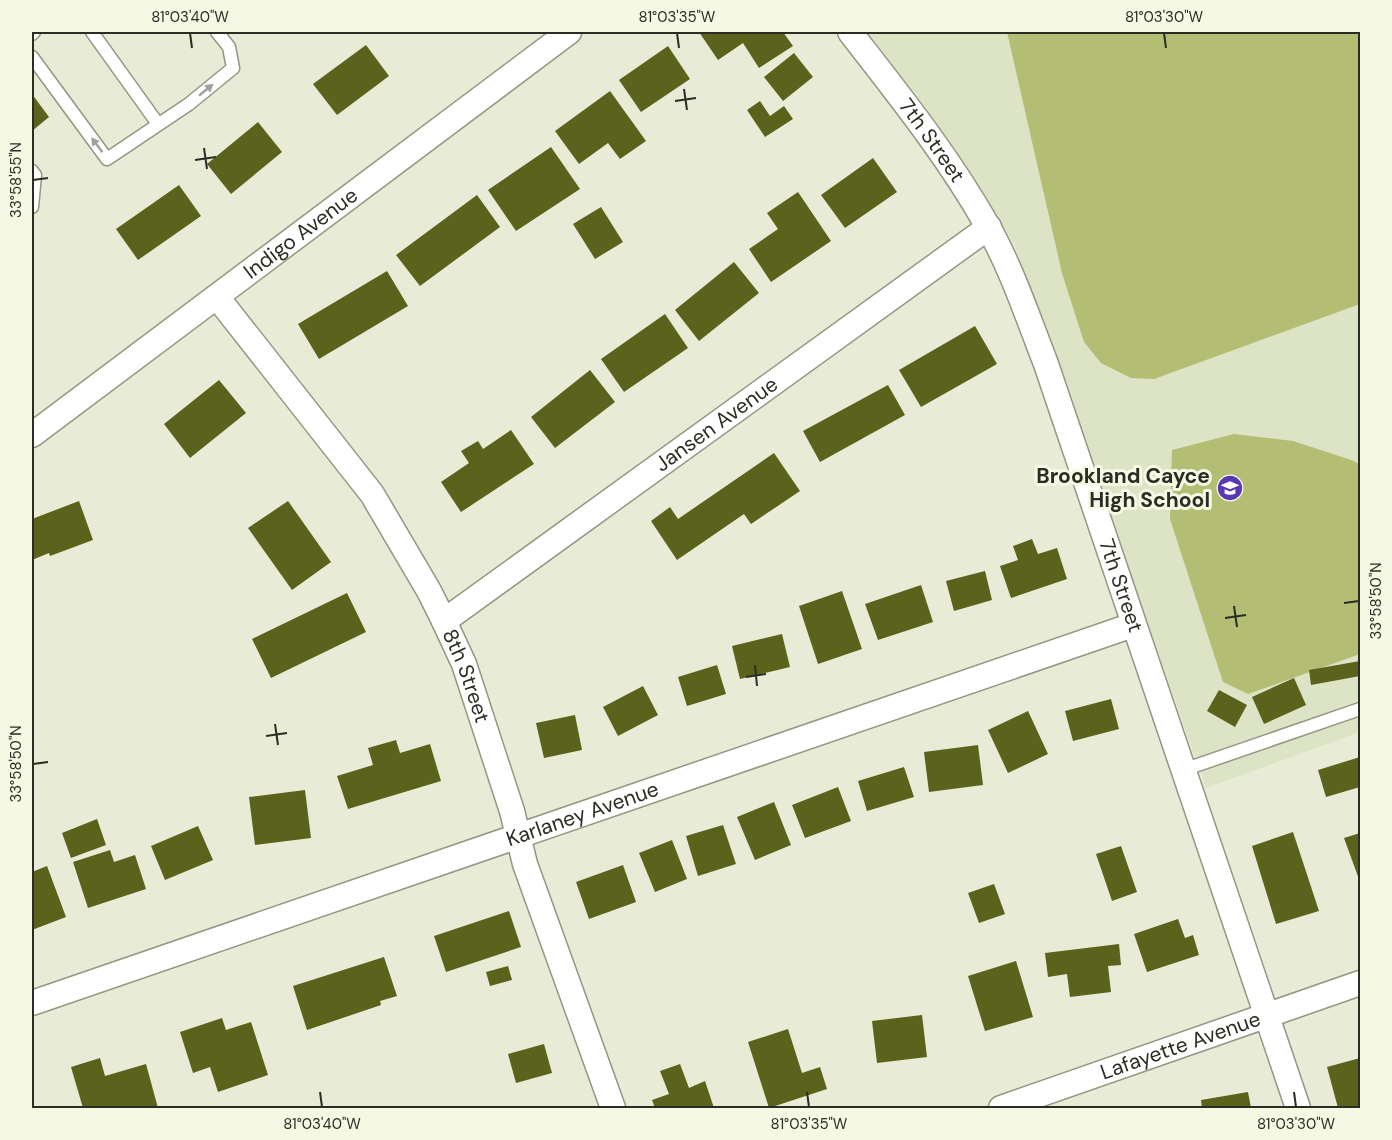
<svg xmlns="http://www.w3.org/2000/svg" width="1392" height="1140" font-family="'DM Sans',sans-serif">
<rect width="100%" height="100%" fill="#e8ecd6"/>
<polygon fill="#dde3c5" points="868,32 1360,32 1360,732 1206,788 1014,243 942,132"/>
<g fill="#b3bd74">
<polygon points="1007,32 1359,32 1360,304 1154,379 1131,378 1101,363 1084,342 1062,273"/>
<polygon points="1234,434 1293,441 1354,461 1360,465 1360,654 1248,694 1223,682 1170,519 1172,450"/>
</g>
<g fill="#5a621c">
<polygon points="699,32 783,32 793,46 759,68 743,43 718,60"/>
<polygon points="366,45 389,76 337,115 313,84"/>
<polygon points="668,46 690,79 641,112 619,80"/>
<polygon points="794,53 813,77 783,101 764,77"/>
<polygon points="610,91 646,141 620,159 608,143 579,164 555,131"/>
<polygon points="32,94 49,117 32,131"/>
<polygon points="760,101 770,116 784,106 793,119 765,137 747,110"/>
<polygon points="258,122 282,152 231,194 207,164"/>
<polygon points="551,147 580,189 516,231 488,190"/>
<polygon points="873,158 897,192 845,228 821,195"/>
<polygon points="179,185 201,216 138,260 116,229"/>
<polygon points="798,192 831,241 771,282 749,249 778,229 767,213"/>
<polygon points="477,195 500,227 420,286 396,255"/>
<polygon points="601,207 623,242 595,259 573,224"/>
<polygon points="734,262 759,293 699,341 675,310"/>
<polygon points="387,271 408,306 319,359 298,324"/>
<polygon points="665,314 688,348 624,392 601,359"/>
<polygon points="975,326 997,364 921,407 899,370"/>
<polygon points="590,370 615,402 555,448 531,417"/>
<polygon points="219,380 246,413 190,458 164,424"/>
<polygon points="888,385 905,415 820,462 803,431"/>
<polygon points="511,430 534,464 461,512 441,482 469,463 461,451 478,441 483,449"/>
<polygon points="774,453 800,491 751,524 744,514 677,560 651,521 670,507 678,519"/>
<polygon points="79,501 93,540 50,556 49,553 32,560 32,519"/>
<polygon points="288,501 331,562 292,590 248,528"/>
<polygon points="1032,539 1038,554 1057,548 1067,579 1011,598 1000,566 1018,560 1013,546"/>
<polygon points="985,571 992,600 954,611 946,581"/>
<polygon points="921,585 933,622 878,640 865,604"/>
<polygon points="842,591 862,649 818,664 799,606"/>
<polygon points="347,593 366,632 271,678 252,639"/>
<polygon points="782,634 790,667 740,679 732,646"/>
<polygon points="1360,661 1360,676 1311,685 1309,670"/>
<polygon points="717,665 726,694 687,706 678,677"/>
<polygon points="1294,678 1306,705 1264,724 1252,697"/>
<polygon points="643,686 658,715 618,736 603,707"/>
<polygon points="1219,690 1247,705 1235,727 1207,711"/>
<polygon points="1111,699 1119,729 1073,741 1065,711"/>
<polygon points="1028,711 1048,754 1008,773 988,730"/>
<polygon points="575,715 582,750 544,758 536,723"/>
<polygon points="396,740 400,753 430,744 441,781 348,809 337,776 373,765 368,748"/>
<polygon points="978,745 983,785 929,792 924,752"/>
<polygon points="1360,757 1360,787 1326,797 1318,770"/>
<polygon points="904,767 914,797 867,811 858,781"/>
<polygon points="838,787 851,821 805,838 792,805"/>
<polygon points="305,790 311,838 255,845 249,797"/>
<polygon points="774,802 791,845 755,860 737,817"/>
<polygon points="97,819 106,845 71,858 62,833"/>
<polygon points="723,825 736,864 698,876 686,836"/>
<polygon points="198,826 213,860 165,880 151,846"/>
<polygon points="1293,832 1319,911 1276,924 1252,846"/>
<polygon points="1360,833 1360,882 1344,838"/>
<polygon points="672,840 687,879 655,892 639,853"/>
<polygon points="1121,846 1137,892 1112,901 1096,854"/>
<polygon points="110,850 114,862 135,855 146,889 88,908 73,862"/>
<polygon points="623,865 636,902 589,919 576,882"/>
<polygon points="47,866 66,917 32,930 32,872"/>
<polygon points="994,884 1005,914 979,923 968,893"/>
<polygon points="509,911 521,947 446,972 434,936"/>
<polygon points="1178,919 1185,938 1193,935 1199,955 1147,972 1134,934"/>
<polygon points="1119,944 1121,965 1108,966 1111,992 1070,997 1067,974 1048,977 1045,953"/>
<polygon points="384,957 397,996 380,1001 381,1005 307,1030 293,986"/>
<polygon points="1016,961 1033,1017 985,1031 968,976"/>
<polygon points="508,966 512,980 490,986 486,972"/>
<polygon points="922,1015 927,1057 877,1063 872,1021"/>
<polygon points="222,1018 226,1030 251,1022 268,1075 218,1092 210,1067 193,1073 180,1032"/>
<polygon points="788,1029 802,1073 820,1067 827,1089 769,1108 748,1042"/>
<polygon points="544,1044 552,1073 516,1083 508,1054"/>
<polygon points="100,1058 105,1076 146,1064 158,1108 83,1108 71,1067"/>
<polygon points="1360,1058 1360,1108 1338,1108 1327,1067"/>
<polygon points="680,1064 689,1088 705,1081 714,1108 655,1108 652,1100 669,1094 660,1071"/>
<polygon points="1248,1092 1251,1108 1202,1108 1201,1100"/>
</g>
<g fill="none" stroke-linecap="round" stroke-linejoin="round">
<g stroke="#939782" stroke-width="15">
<g id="lane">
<polyline points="92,32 158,124"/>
<polyline points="32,34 34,32"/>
<polyline points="32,57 107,159 189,104 233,68 229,47 217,32"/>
<polyline points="32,171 35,175 32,207"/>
<polyline points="1183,770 1360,709"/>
</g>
</g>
<g stroke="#939782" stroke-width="27">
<g id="street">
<path id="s1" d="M850,32C898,94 948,156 987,225C1012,269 1028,318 1046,364L1298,1108"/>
<path id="s2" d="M217,297L372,494L429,591L444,621L464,664L512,811L525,864L613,1108"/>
<path id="s3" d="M32,435L569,32"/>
<path id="s4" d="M444,621L989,227"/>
<path id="s5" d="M32,1003L1133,625"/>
<path id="s6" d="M1001,1108L1360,983"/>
</g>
</g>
<use href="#lane" stroke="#fff" stroke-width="12"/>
<use href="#street" stroke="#fff" stroke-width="24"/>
</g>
<defs><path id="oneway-solid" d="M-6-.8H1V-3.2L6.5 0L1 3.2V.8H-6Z" transform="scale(1.5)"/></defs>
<g fill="#a0a09c">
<use href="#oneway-solid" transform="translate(206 90) rotate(-39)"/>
<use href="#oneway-solid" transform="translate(97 145) rotate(-127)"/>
</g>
<path fill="none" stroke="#2b2d24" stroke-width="2" d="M190,33L192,48M677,33L679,48M1164,33L1166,48M684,89L687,110M675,101L696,98M204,148L207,169M195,160L216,157M33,180L48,178M1344,603L1359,601M1234,606L1237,627M1225,618L1246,615M755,665L757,686M746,677L766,674M275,724L278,745M266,736L287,733M33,764L48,762M320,1092L322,1107M807,1092L809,1107M1294,1092L1296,1107"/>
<defs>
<g id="school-disc" transform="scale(1.35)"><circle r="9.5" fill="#5939b1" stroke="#f5f9e3"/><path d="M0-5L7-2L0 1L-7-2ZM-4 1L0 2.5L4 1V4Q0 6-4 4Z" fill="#fff"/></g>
</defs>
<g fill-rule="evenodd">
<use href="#school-disc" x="1230" y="488"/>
</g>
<g text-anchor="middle" stroke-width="6" stroke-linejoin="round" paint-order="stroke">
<g font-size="21" fill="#2b2d24" stroke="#f5f9e3">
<text dy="7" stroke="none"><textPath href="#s1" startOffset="136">7th Street</textPath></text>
<text dy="7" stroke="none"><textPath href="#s3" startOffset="336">Indigo Avenue</textPath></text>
<text dy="7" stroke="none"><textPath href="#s4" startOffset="336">Jansen Avenue</textPath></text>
<text dy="7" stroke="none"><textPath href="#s1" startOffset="622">7th Street</textPath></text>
<text dy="7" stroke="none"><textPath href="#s2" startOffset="456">8th Street</textPath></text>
<text dy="7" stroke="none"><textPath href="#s5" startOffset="582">Karlaney Avenue</textPath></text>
<text dy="7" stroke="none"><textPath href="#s6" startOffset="190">Lafayette Avenue</textPath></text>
</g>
<g font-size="21" font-weight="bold" fill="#2b2d24" stroke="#f5f9e3" text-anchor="end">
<text x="1210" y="483">Brookland Cayce<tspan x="1210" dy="24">High School</tspan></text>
</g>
</g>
<rect width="1392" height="1140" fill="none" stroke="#f5f9e3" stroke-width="66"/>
<rect x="33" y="33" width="1326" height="1074" fill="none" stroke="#2b2d24" stroke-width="2"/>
<g font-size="15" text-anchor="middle" fill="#2b2d24">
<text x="190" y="22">81°03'40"W</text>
<text x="677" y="22">81°03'35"W</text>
<text x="1164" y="22">81°03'30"W</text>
<text transform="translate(16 180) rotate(-90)" y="5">33°58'55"N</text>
<text transform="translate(1376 601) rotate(-90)" y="5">33°58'50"N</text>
<text transform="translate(16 764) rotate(-90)" y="5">33°58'50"N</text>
<text x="322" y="1129">81°03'40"W</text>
<text x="809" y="1129">81°03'35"W</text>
<text x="1296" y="1129">81°03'30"W</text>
</g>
</svg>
